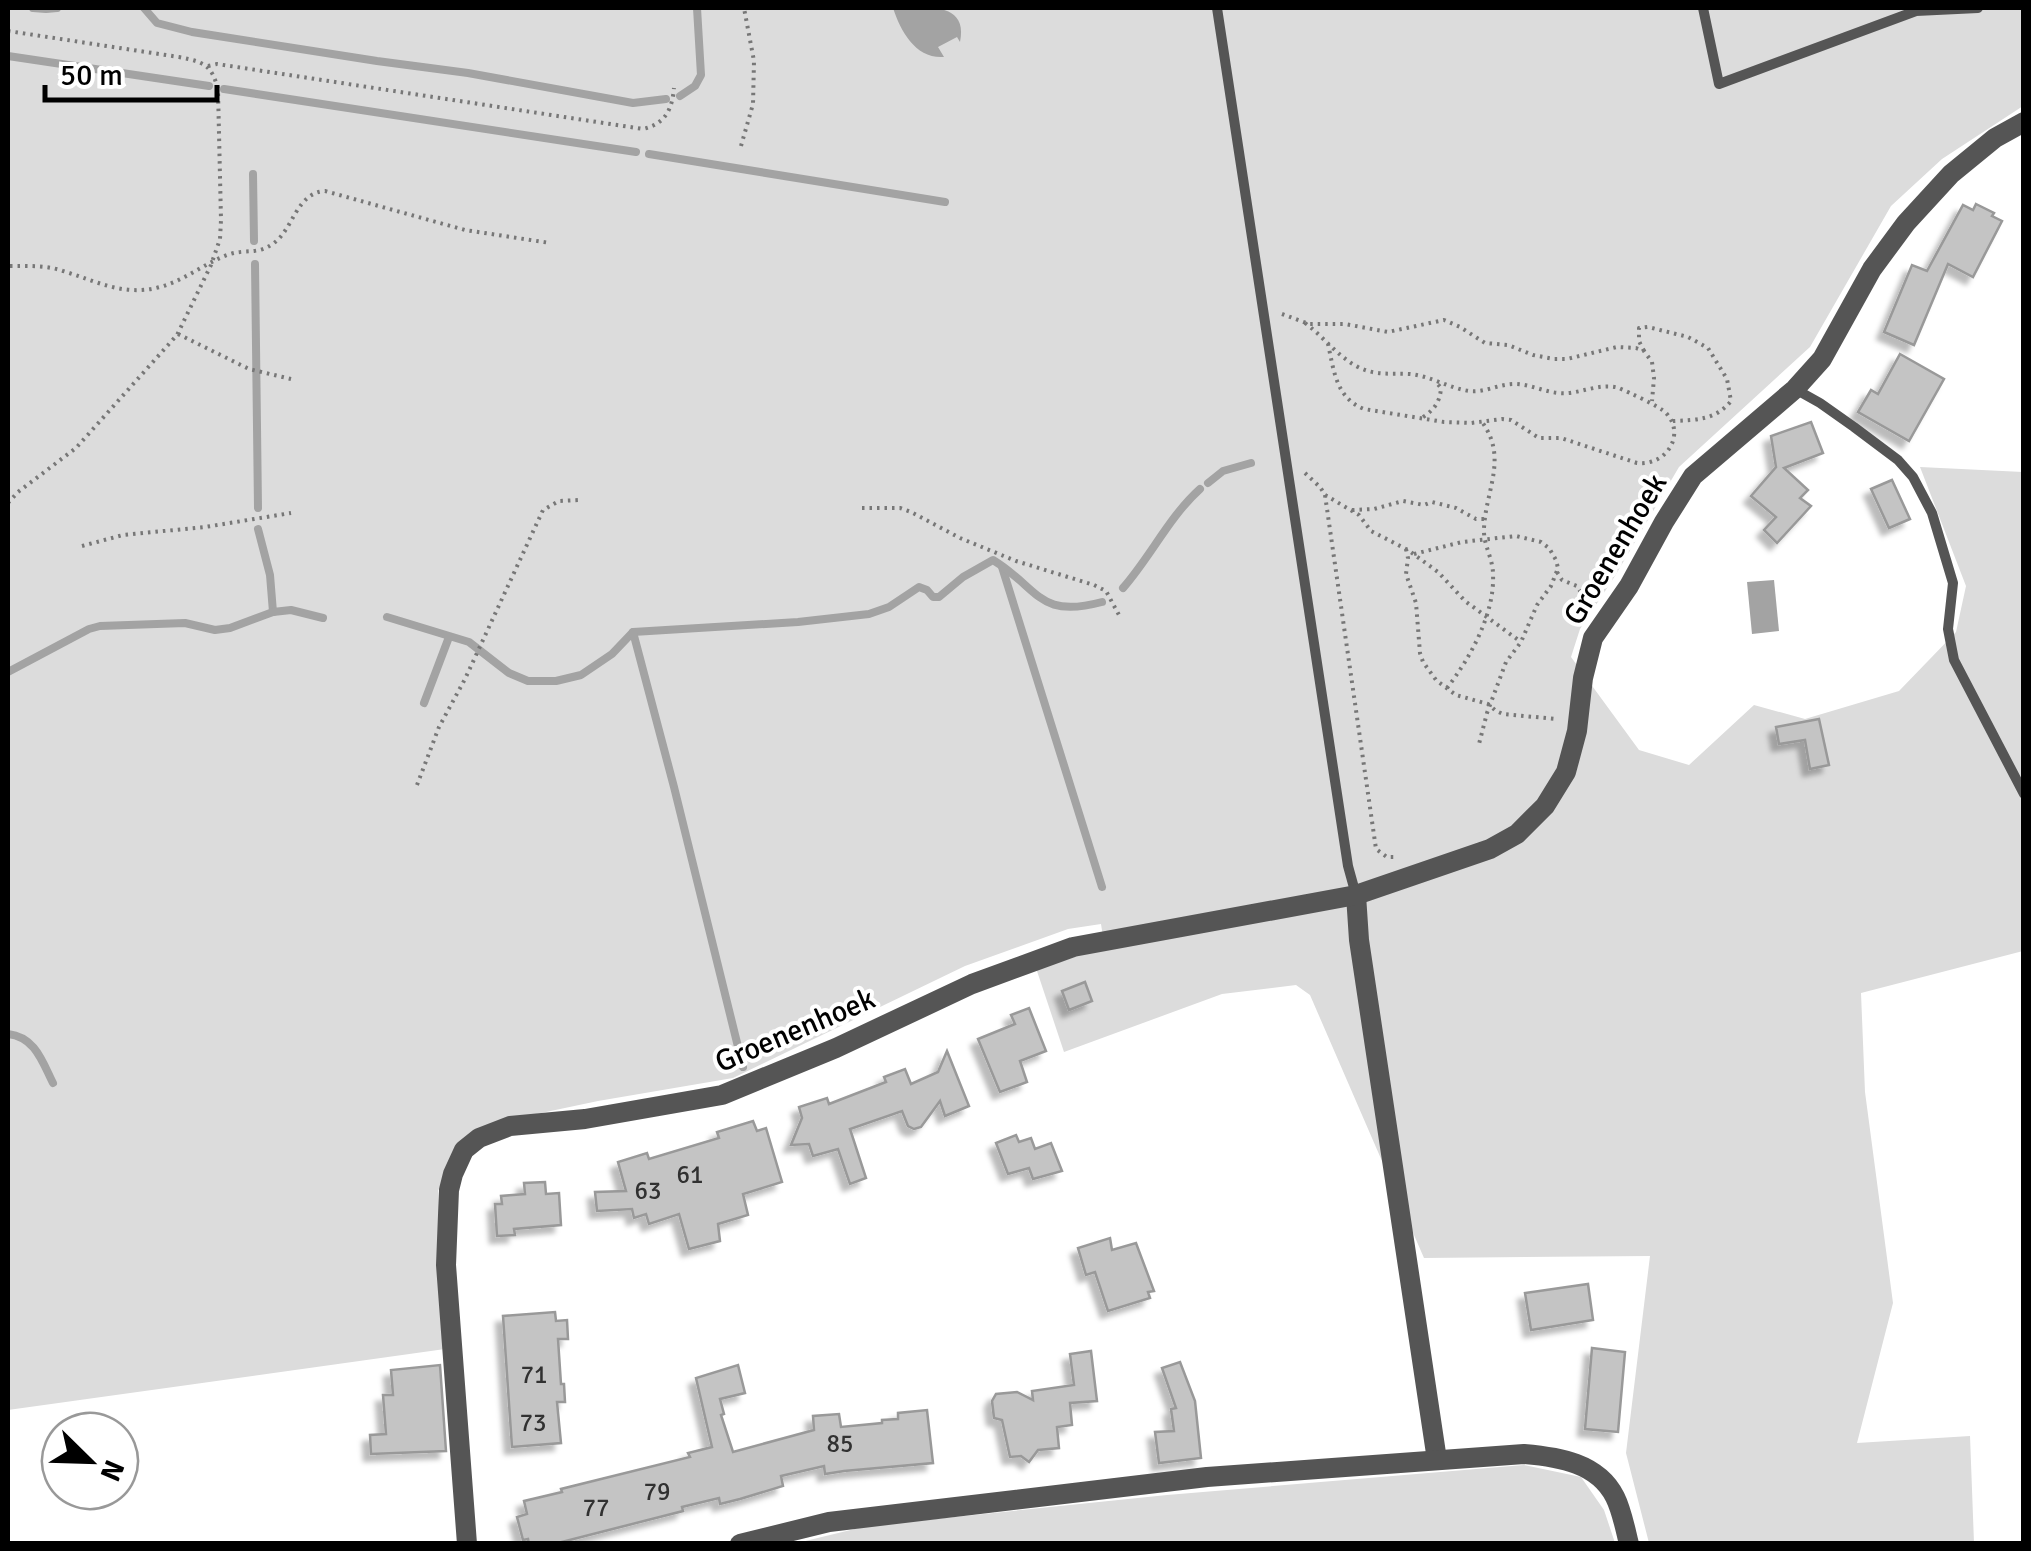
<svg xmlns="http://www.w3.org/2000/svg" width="2031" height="1551" font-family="Signika,sans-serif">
<defs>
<filter id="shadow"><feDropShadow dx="-7" dy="7" stdDeviation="2.5" flood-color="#0004"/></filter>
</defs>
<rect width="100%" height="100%" fill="#fff"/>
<g fill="#dcdcdc">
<polygon points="8,8 2023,8 2023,106 1942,159 1891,206 1810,347 1679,467 1615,576 1580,629 1571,657 1639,750 1689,765 1754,705 1805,719 1899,691 1956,632 1966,586 1920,467 2023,472 2023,951 1861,993 1865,1092 1893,1303 1857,1443 1970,1436 1974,1543 1649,1543 1626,1453 1650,1256 1424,1258 1310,995 1296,985 1222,994 1064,1052 1034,962 1104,943 1101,924 1068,929 965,966 733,1078 598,1101 499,1122 459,1142 438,1191 445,1349 8,1410"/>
<polygon points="1524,1465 1581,1477 1604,1510 1615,1543 793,1544 867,1526 1167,1495"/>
</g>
<g fill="#a3a3a3">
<path d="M893,8C922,7 969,0 960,42L957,37L938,47L944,57C916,59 901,32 893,8Z"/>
<polygon points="1774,580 1779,631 1752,634 1747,582"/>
</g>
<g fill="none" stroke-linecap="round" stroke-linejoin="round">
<g stroke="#a3a3a3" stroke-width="8">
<polyline points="33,8 46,9 57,8"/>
<polyline points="144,8 157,23 192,32 377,61 468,73 633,103 666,99"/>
<polyline points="8,56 209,86"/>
<polyline points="224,89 636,152"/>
<polyline points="680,96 695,86 701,75 697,8"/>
<polyline points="649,154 945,202"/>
<polyline points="253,174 254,241"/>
<polyline points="255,264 258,508"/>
<polyline points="1208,483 1223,471 1251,463"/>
<polyline points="258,529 270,575 273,612"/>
<polyline points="1002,567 1102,887"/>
<path d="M1123,588C1151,556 1169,517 1200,489"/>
<path d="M387,617L469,642L509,673L528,681H556L581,675L612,654L633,632L798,622L869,614L889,607L919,587L927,590L933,597H939L963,577L993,560C1040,589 1038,619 1102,602"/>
<polyline points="633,632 674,787 743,1067"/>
<polyline points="8,672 89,629 100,626 185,623 215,630 230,628 273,612 291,610 323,618"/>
<polyline points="424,703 449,637"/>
<path d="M8,1034C35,1037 42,1061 53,1083"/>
</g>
</g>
<g fill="#c4c4c4" stroke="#999" stroke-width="2.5" filter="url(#shadow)">
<polygon points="1976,204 1994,213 1992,216 2002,221 1973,277 1948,264 1914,345 1884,332 1912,265 1927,271 1963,205 1973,210"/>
<polygon points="1900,354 1944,379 1909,441 1858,412 1871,390 1878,394"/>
<polygon points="1811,422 1823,453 1784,468 1808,490 1800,498 1811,506 1777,543 1764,530 1776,517 1751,496 1776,467 1771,436"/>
<polygon points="1892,480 1910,519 1889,528 1871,489"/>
<polygon points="1819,719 1829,765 1810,769 1805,740 1779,744 1776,727"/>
<polygon points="1085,982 1092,1001 1069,1010 1062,991"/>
<polygon points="1029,1008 1046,1051 1020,1061 1027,1082 1000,1092 978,1039 1015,1024 1011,1015"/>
<polygon points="947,1051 969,1106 945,1116 940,1101 921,1127 914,1129 908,1126 902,1111 850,1129 866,1178 850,1184 838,1149 813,1156 809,1144 791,1145 802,1118 799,1107 827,1098 829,1104 886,1082 884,1077 905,1069 911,1084 938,1072"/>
<polygon points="753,1121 757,1131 766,1128 782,1182 743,1194 748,1215 718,1224 720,1241 689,1249 679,1214 649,1224 646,1214 634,1218 632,1209 597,1211 595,1192 626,1191 618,1162 647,1153 649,1159 719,1138 717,1132"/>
<polygon points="1016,1135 1019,1142 1031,1138 1035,1149 1051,1143 1062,1171 1033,1179 1029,1168 1008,1174 996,1143"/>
<polygon points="545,1182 546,1194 559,1193 561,1225 514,1229 515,1235 497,1236 495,1204 502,1204 501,1196 525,1194 524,1183"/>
<polygon points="1110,1238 1112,1250 1136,1243 1154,1291 1148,1292 1150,1298 1108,1311 1095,1272 1086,1275 1078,1248"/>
<polygon points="1588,1284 1593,1320 1531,1330 1525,1293"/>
<polygon points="555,1312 556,1321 567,1320 568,1339 558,1339 561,1384 564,1384 565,1402 557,1402 561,1443 512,1447 503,1316"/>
<polygon points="1592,1348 1625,1352 1618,1432 1585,1429"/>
<polygon points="1091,1351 1097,1401 1070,1403 1072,1425 1057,1427 1059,1448 1038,1450 1029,1462 1021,1456 1010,1457 1002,1420 994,1418 992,1401 996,1394 1017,1392 1033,1400 1032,1391 1074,1385 1070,1354"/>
<polygon points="1180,1362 1195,1401 1201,1458 1159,1463 1155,1432 1174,1431 1171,1409 1176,1408 1162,1368"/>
<polygon points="440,1365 446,1451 371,1454 370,1435 386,1434 383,1395 393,1395 391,1370"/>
<polygon points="738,1365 745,1393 720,1399 724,1414 721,1415 733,1452 814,1430 813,1416 839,1414 841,1427 882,1423 882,1420 898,1419 898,1413 927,1410 933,1463 844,1471 825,1474 824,1466 781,1476 783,1486 740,1499 720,1504 719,1498 682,1507 683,1511 554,1544 529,1544 528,1539 523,1540 517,1517 527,1514 524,1501 562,1492 561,1489 690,1457 688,1453 712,1447 696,1378"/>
</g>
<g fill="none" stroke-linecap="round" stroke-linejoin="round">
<g stroke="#777" stroke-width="4" stroke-dasharray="2.5 5" stroke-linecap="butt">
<path d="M8,31L179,57C203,62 212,64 218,90L221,220L220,239L211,265L177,335L76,448L18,492L8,503"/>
<path d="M208,66L217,64L643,129C665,124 672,110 674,88"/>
<polyline points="741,146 753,104 754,61 744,8"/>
<path d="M10,266C28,266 46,265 63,271C96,281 124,297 160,287C186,280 206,262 230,254C246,249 258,255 274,243C294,228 296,193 325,191L465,230L550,243"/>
<polyline points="1282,314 1309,324 1345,324 1388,332 1444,320 1460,327 1485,343 1508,345 1533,355 1554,359 1567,359 1617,347 1636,348 1644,351 1652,362 1654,378 1652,401"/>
<path d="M1305,323C1324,337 1337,356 1358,367C1376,376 1391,373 1410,374C1430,376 1449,388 1469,391C1484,393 1499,384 1514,384C1530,384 1544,392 1559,393C1579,395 1599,382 1619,388C1628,392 1661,407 1666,413C1686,434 1667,466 1637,463L1561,438H1539L1511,420L1502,419L1471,423L1444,422L1364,409C1336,398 1334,371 1328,344"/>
<polyline points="178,334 249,369 291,379"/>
<path d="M1644,351L1639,341V328L1648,327L1688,337L1708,348L1727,379L1731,401C1716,420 1696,420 1673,421"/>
<path d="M1423,417C1434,410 1440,402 1441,388L1435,381"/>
<polyline points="1305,473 1320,487 1325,495 1359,515 1371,531 1408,550 1438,572 1465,601 1521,642"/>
<polyline points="1325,495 1376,849 1387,857 1396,857"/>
<polyline points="862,508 900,508 911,512 960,538 1016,561 1094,585 1106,591 1119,615"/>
<polyline points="1352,510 1374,509 1403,501 1424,505 1432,502 1456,508 1476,519 1485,519"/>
<polyline points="82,546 123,535 205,527 291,513"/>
<polyline points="1406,549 1408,558 1406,574 1416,603 1420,653 1423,662 1436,680 1456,695 1488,704 1496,711 1503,714 1556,719"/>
<polyline points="1414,554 1462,542 1516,536 1541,542 1549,548 1556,560 1558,568 1551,586 1537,605 1521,642 1506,662 1487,713 1479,744"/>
<polyline points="1557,572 1562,580 1577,586 1588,604 1586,606"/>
<path d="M1447,688C1470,658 1495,614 1493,574C1493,558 1483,545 1484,528C1486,489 1508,458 1482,422"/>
<polyline points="417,785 439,727 465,679 543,510 559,501 579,500"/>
</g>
<g stroke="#555" stroke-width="10">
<polyline points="1217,8 1348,866 1356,895"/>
<polyline points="1703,8 1719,84 1916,11 1978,8"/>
<polyline points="1795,389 1820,403 1854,427 1898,460 1913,477 1932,513 1953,583 1948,629 1954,660 2024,794"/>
</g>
<g stroke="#555" stroke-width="20">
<polyline points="1356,895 1359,940 1437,1460"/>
<polyline points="467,1544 446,1265 449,1190 453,1174 464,1150 479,1138 510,1126 585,1119 722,1095 836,1048 972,984 1073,947 1356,895 1490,849 1517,834 1545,806 1566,772 1577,731 1583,678 1593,638 1629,586 1664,522 1693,476 1795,389 1822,359 1872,269 1906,223 1951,174 1995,138 2024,122"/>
<path d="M740,1544L829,1522L1207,1477L1524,1454C1559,1457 1598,1463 1615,1497C1622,1511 1625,1528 1629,1544"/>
</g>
</g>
<g text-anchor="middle" stroke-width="8" stroke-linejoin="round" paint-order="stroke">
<g font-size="25" fill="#313131">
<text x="690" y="1183">61</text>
<text x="648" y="1199">63</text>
<text x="534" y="1383">71</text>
<text x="533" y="1431">73</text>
<text x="840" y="1452">85</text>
<text x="657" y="1500">79</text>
<text x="596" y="1516">77</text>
</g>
<g font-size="30" fill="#000" stroke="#fff">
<text transform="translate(1615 549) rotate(-59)" y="10">Groenenhoek</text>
<text transform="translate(795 1030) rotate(-23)" y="10">Groenenhoek</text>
</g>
</g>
<rect width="2031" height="1551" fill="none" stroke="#000000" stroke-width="20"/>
<g transform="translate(90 1461) rotate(113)"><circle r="48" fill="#ffffff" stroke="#999999" stroke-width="2.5"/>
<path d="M0-8L18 38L0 25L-18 38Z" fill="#000000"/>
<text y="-15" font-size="28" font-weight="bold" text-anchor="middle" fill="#000000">N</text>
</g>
<path d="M45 85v15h172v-15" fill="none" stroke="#000000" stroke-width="5"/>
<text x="60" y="85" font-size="30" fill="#000000" stroke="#ffffff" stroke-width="8" paint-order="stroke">50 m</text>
</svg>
